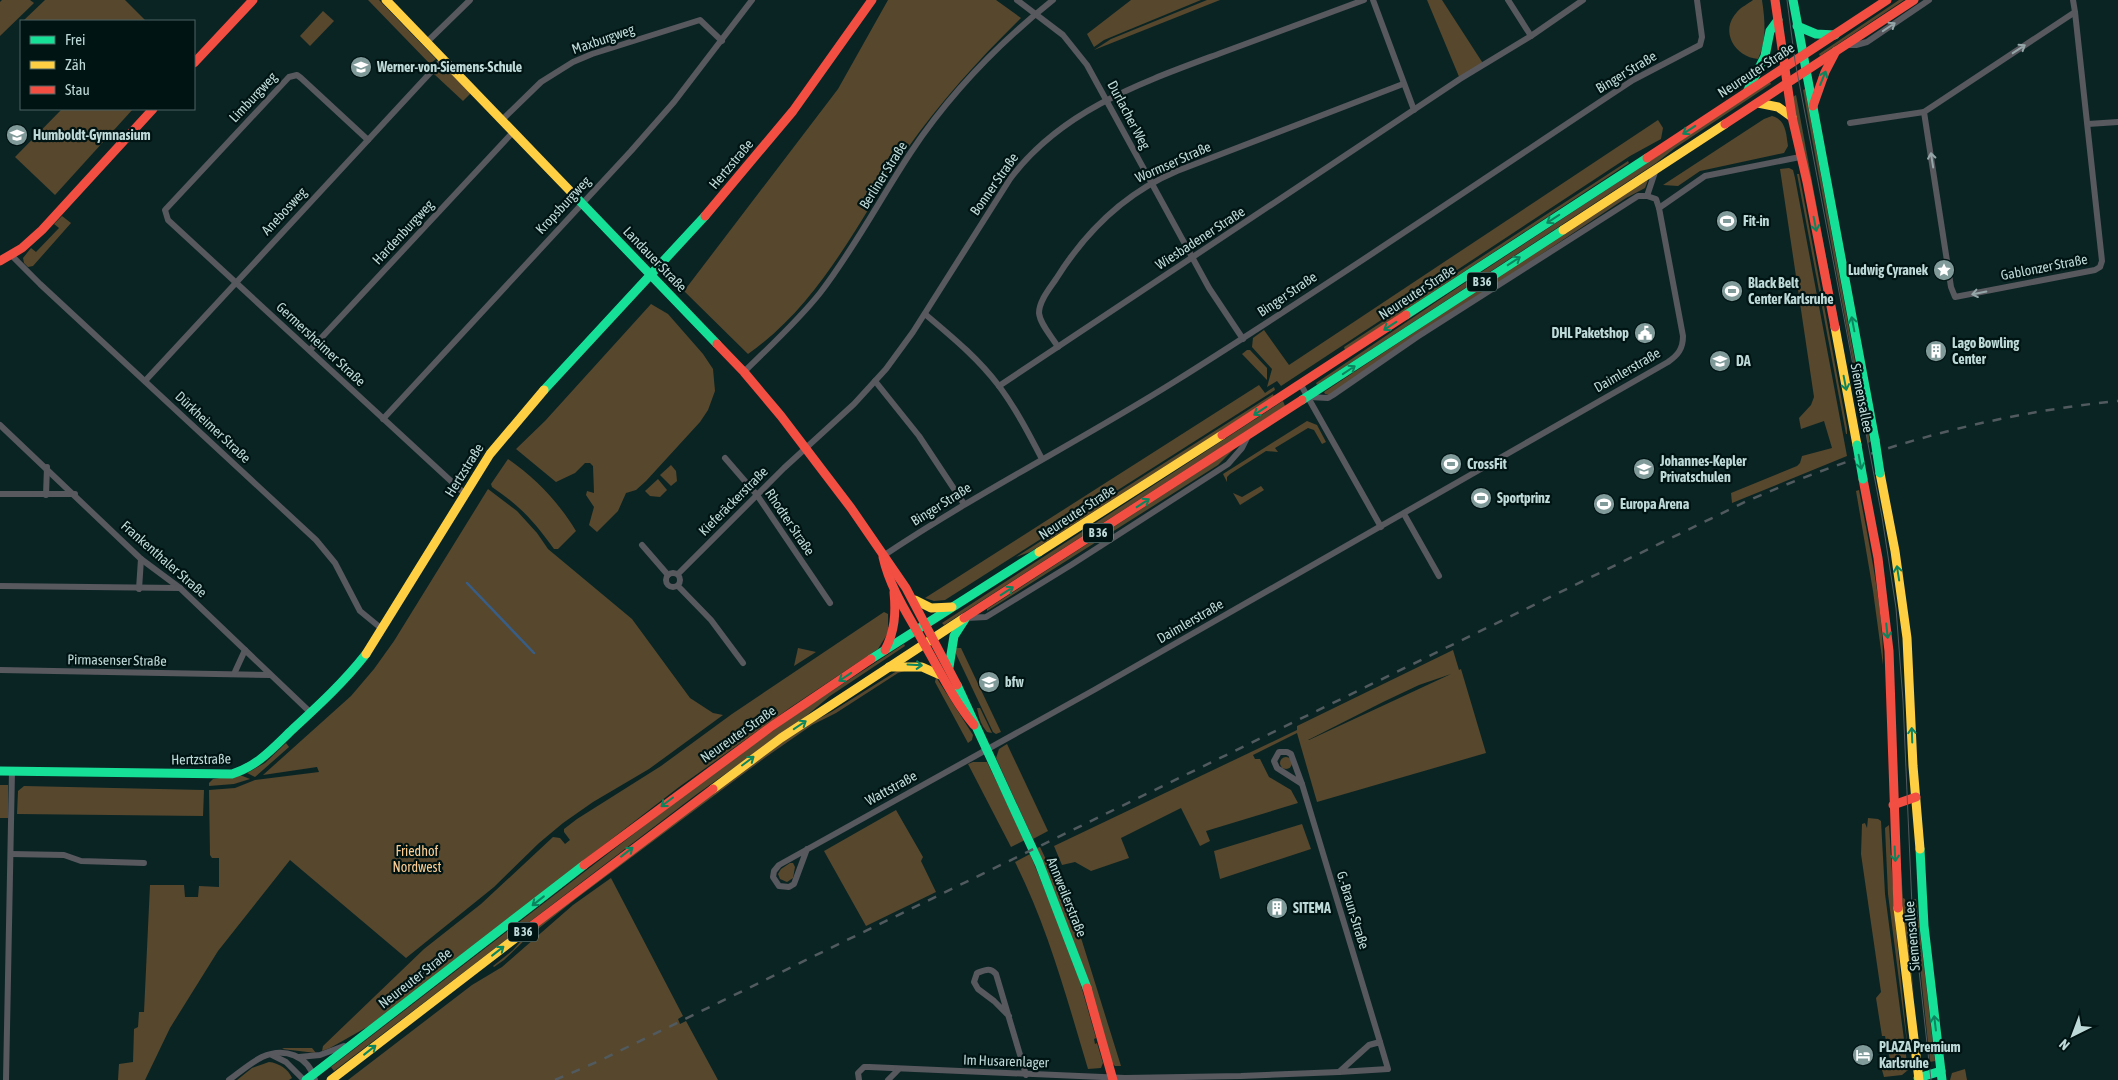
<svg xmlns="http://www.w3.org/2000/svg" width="2118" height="1080" font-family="'Asap Condensed',sans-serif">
<rect width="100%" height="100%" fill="#0a2424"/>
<g fill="#57472d" fill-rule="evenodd">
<polygon points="2,0 30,0 34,3 0,36 0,2"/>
<polygon points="45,0 125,0 146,21 23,21"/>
<polygon points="368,0 379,0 436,59 430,64"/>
<path d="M888,0H996L1021,18C980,58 940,102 907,149C857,222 822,302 748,354L684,291L838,89Z"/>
<polygon points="1131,0 1201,0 1104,40 1094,47 1087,34"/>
<polygon points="1207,0 1220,0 1094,50 1111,39"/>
<polygon points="1427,0 1442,0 1484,65 1460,79"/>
<path d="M1753,0H1762C1765,20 1767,41 1758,59C1735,57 1719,31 1737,12C1741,7 1748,4 1753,0Z"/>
<polygon points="1899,0 1904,0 1820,56 1819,54"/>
<polygon points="323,11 334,21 310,46 300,36"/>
<polygon points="439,68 447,69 471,93 463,101 434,74"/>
<polygon points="1770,82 1771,84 1675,148 1656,163 1317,385 1316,383 1448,294"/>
<polygon points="1805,89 1870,442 1868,443 1803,90"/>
<polygon points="1796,95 1861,445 1791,98"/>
<polygon points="62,109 133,109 55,195 15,157"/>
<path d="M1772,116C1786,120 1786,133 1788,146L1784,153L1700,171L1678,186L1663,185L1764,119Z"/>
<polygon points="1658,120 1663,128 1661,139 1630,156 1281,386 1277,381 1267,387 1272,369 1252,347 1253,338 1264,330 1289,365"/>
<polygon points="1628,161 1629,163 1345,350 1344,347"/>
<polygon points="1789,168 1793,170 1795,178 1847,456 1732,503 1731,493 1797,466 1800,463 1802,456 1832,448 1824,421 1801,429 1799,418 1811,405 1814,397 1780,169"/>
<polygon points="1797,174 1799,174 1806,210 1847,428 1847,434 1846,434"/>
<polygon points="1648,180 1645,188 1626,198 1329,395 1325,394 1324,392 1596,212"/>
<polygon points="62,216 71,223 33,266 28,267 24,263 23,258 31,248 36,252 59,228 54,224"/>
<polygon points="651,304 668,314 703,354 713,369 715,391 708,410 700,422 646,481 636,490 626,493 618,511 597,532 589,525 594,507 586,495 587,491 594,493 593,466 590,463 585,463 575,473 556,482 516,449 545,421"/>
<polygon points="1247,350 1250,350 1267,368 1267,380 1242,354"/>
<polygon points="1259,385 1265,393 1274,387 1275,390 945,600 934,601 925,598"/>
<polygon points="1273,394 1274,397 1030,552 1016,557"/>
<polygon points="1283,401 1285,406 944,625 942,623"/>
<polygon points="1307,421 1317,425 1326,442 1322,444 1314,430 1308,428 1275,448 1278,452 1266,451 1230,474 1227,477 1227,482 1223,474"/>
<polygon points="1234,449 1218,465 987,611 987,609"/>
<path d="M508,459C536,478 559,503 576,531L558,549H554C534,521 520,506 492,487L491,484Z"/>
<polygon points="671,465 676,471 677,481 671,486 660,475"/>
<polygon points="658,479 667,490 660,497 650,496 645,491"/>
<polygon points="1261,486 1264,490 1240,505 1233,493 1242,497"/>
<polygon points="488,489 517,511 537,533 548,549 632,619 690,698 713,713 723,715 649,769 593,802 563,823 539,843 494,887 406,958 290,860 218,951 170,1028 145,1080 118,1080 119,1064 133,1062 134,1029 138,1027 139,1012 144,1012 150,885 184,885 185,897 198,897 199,886 219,887 219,858 212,858 210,855 209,790 235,788 255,780 319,772 317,767 263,775 351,696 374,669 394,641"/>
<path d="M1859,490C1869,545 1884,610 1883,665L1873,591L1856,491Z"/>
<polygon points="884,612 888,614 888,627 891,628 878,649 791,707 679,787 369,1026 330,1048 322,1051 323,1046 424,949 481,904 553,837 560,838 565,844 570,840 564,832 564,829 577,819 661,766 732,714"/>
<polygon points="904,644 905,646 830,696 805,717 697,794 334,1071 331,1067 709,776 801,711"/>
<polygon points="798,648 816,652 794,666"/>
<polygon points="956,648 961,648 1001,732 996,734 993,732 956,654"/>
<path d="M1453,650L1459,670L1461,669L1486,753L1317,802L1297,733L1253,755L1255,759H1260L1269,777L1291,790L1298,803L1206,831L1210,841L1200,846L1181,808L1121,838L1129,858L1091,871L1075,862L1062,865L1054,846L1297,730V726ZM1451,674L1309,740H1308L1383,702L1419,685Z"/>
<polygon points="900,669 911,669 898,673 836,713 812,725 766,757 577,898 529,936 504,960 494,967 493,966 513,950 528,933 746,767 809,724 833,711"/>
<polygon points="936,677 973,735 972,740 968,743 935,682"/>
<path d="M977,708H980L992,733L987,732C981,725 979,718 977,708Z"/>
<polygon points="286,743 289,747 255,777 247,773 265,763"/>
<polygon points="1007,744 1048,831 1033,839 996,758 999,749"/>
<circle cx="1286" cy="763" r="6"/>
<polygon points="973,762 987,762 1025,840 1011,847 968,764"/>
<polygon points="240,775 250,779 234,784 209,786 209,783 213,779"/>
<rect x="0" y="785" width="8" height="33"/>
<polygon points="24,786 204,790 203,816 17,814 18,791"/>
<polygon points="896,810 923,857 921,861 936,892 866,926 824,851"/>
<polygon points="1868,818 1878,819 1881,821 1885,894 1908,1070 1902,1075 1884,1077 1880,1063 1890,1060 1885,1036 1882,1036 1876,998 1881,992 1861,854 1862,824 1865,823 1867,828"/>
<polygon points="1302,824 1311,849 1220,879 1214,851"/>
<polygon points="1889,825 1895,920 1908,1051 1888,894 1885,828"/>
<polygon points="1898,825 1903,898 1905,899 1914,998 1900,899"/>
<polygon points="1040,847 1052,872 1056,874 1082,941 1121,1066 1115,1066 1112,1063 1056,896 1037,848"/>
<path d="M1030,854L1074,961L1096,1038L1094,1039L1095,1044L1097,1043L1103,1063L1101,1068L1088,1069C1067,999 1048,928 1015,862Z"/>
<polygon points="790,863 793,863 795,867 793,878 787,882 780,879 778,874 781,869"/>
<polygon points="611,878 683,1016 678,1019 680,1024 686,1021 718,1080 348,1080 472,985 502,967 573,905"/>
<polygon points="1913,899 1916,899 1935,1061 1930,1062"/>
<polygon points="312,1048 316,1053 282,1049 284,1048"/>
<path d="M269,1062C279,1063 288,1069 292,1078L289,1080H237L252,1068Z"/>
<polygon points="1965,1069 1967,1080 1950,1080 1952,1073"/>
</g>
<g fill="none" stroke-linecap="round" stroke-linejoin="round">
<polyline stroke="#385e87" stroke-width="2.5" points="467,583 534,653"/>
<g stroke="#58585f" stroke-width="6">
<polyline points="1017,0 1063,35 1087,65 1209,288 1243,339"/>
<polyline points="1373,0 1414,110"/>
<polyline points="1508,0 1531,36"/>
<polyline points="2073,0 2075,12 2102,261 2100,267 2095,270 1955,297 1951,287 1924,112 2075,12"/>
<polyline points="427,42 470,0"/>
<polyline points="1846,45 1856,45 1867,42 1929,0"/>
<polyline points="503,119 541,82 573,62 592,54 700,20 722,41"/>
<polyline points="1850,123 1924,112"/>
<polyline points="2088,124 2118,122"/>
<polyline points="368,140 301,78 297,75 289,77 165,210 168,220 465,494"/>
<polyline points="1647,196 1656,169"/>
<polyline points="11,255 40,284 316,540 335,563 360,611 382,629"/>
<path d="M925,314C951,336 978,358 999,386C1016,409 1029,434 1042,459"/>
<path d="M1058,347C1052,337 1040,324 1039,313C1039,301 1050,288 1056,279C1086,231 1125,193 1177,171L1403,84"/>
<polyline points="310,350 514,131"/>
<path d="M744,372C770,346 797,322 820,293C854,249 880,199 911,152C949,95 999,43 1053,0"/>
<polyline points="145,381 443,59"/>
<polyline points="875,381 919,436 964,504"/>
<polyline points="1301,385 1381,527"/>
<polyline points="999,386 1460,79 1531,36 1583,0"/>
<polyline points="1310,397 1328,398 1333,395 1417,337 1638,196 1647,196 1656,199 1659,208"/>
<polyline points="383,419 631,151 674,102 752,0"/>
<polyline points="0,425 141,559 180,588 311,713"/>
<polyline points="725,458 757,495 830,603"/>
<polyline points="0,494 75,494"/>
<polyline points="46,495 47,467"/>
<polyline points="1404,514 1439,576"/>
<polyline points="642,545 668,575"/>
<path d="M883,556C977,493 1078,442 1174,382C1329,285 1480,181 1633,80L1700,45L1702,37L1697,0"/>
<circle cx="673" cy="580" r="7"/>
<path d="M678,574L784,468L854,404L886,369L913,332L1010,179C1061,110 1143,82 1221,53C1269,35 1316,18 1364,0"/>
<polyline points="0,586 180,588"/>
<polyline points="678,586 711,620 743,663"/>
<polyline points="139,589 141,559"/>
<polyline points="967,618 986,617 1071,565 1228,464 1242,448 1247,438"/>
<polyline points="0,670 270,675"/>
<polyline points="234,674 245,650"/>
<polygon points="1279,752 1287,752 1291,754 1302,784 1277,768 1274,761"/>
<polyline points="1302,784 1380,1042"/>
<path d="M807,849L794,884L789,887L779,886L773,877L774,871L779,865L1094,690L1668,362C1678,355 1683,349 1683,336L1659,208L1705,176L1800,157"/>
<polyline points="11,854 64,855 81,861 144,863"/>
<path d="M1009,1016L994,1001L978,989L974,982L977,973C985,970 990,967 996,974L1026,1075"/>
<polygon points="1380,1042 1388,1069 1339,1072 1369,1045"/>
<polyline points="272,1055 286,1062 304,1080"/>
<polyline points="299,1057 320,1055 344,1046"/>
<polyline points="6,1080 12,771"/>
<path d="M229,1080C240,1072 250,1063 262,1057C284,1047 308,1055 315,1080"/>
<polyline points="859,1080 858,1073 864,1067 869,1067 1125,1078 1241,1076 1339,1072"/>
<polyline points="888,1080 898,1070"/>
</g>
<g stroke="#16e098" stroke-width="9">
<polyline points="1793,0 1875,440"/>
<polyline points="1797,26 1816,34 1835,35"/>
<polyline points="1748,90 1765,56 1770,31 1778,20"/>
<polyline points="574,195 717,344"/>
<polyline points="1406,315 1647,158"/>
<polyline points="544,390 705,216"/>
<polyline points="1302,400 1563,230"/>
<polyline points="871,659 1039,552"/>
<polyline points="949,667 954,636 965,619"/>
<polyline points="957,685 1039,863 1087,988"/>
<path d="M0,771L232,774C258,766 274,747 293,729C319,705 344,682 366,654"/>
<polyline points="1920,849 1924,926 1942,1080"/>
<polyline points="1918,1078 1941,1071"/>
<polyline points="306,1080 584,865"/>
</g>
<g stroke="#ffcf43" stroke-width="9">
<polyline points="386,0 574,195"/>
<polyline points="1758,103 1778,107 1792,117"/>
<polyline points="1563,230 1725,124"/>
<polyline points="1835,327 1857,445"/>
<polyline points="1880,473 1895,551 1907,638 1913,766 1920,849"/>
<polyline points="1039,552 1222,435"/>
<polyline points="915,600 931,608 952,607"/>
<polyline points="366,654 490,454 544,390"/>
<polyline points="889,667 922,667 940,675"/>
<polyline points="713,789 781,738 964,618"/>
<polyline points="1898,908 1919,1080"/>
<polyline points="331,1080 517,937"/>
</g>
<g stroke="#f24e42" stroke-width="9">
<polyline points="1775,0 1792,117 1807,182 1835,327"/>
<polyline points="194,63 253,0"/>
<polyline points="1813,106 1825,72 1836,51"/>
<polyline points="1725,124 1914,0"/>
<polyline points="1647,158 1887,0"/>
<polyline points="705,216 793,111 872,0"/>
<polyline points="0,261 22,248 42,230 153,109"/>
<polyline points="717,344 744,372 781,416 851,508 906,588 957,685"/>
<polyline points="1222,435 1406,315"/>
<polyline points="1863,479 1878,558 1889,651 1898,908"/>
<path d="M883,557C890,588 907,613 922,640C939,669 953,699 974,725"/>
<polyline points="964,618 1302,400"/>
<path d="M885,650C895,631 896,613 894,592"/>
<polyline points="1893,805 1916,797"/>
<polyline points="584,865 772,726 871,659"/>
<polyline points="517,937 713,789"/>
<polyline points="1087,988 1113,1080"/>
</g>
<polyline stroke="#515a5e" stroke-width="1" points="1787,0 1795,61 1882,517 1896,608 1903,701 1912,906 1931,1080"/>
<path stroke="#515a5e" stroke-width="2.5" stroke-dasharray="9 9" stroke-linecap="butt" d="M555,1080L599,1061L1747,501C1867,449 1987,414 2118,401"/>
<g stroke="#16e098" stroke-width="9">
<polyline points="1875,440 1880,473"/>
<polyline points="1857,445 1863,479"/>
</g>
</g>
<defs><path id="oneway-shaft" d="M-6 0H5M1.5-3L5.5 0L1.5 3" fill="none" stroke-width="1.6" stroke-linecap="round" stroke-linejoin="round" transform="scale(1.25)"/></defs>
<g stroke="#95a6a8">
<use href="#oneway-shaft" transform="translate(1889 27) rotate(-34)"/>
<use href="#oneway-shaft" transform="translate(2019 49) rotate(-33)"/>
<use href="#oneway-shaft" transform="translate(1932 160) rotate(-99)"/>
<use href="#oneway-shaft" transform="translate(1979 293) rotate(169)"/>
</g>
<g stroke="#0c845d">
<use href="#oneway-shaft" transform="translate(1823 78) rotate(-68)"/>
<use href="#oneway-shaft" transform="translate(1689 130) rotate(147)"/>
<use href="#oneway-shaft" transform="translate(1553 219) rotate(147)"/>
<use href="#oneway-shaft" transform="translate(1815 224) rotate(79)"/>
<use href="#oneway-shaft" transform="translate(1514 261) rotate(-33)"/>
<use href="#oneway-shaft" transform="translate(1853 324) rotate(-101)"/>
<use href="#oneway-shaft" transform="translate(1390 326) rotate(147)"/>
<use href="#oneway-shaft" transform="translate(1349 370) rotate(-34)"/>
<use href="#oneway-shaft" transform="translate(1845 383) rotate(79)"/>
<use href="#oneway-shaft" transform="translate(1260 411) rotate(147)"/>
<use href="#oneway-shaft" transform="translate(1860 462) rotate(79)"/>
<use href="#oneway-shaft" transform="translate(1143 503) rotate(-33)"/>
<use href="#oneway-shaft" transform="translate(1898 573) rotate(-99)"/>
<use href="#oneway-shaft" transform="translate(1007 591) rotate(-33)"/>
<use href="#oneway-shaft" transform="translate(1887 631) rotate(84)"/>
<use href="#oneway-shaft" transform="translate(915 665) rotate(3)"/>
<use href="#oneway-shaft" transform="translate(845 677) rotate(146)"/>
<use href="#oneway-shaft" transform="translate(800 725) rotate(-34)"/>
<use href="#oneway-shaft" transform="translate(1912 735) rotate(-92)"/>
<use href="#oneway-shaft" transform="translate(748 761) rotate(-37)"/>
<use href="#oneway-shaft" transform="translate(667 802) rotate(143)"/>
<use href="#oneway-shaft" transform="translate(627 852) rotate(-38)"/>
<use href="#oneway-shaft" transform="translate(1895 854) rotate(87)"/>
<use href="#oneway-shaft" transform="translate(538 901) rotate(142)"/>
<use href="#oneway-shaft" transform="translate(498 951) rotate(-38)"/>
<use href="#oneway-shaft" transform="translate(1935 1023) rotate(-97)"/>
<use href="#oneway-shaft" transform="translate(370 1050) rotate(-38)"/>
</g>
<defs>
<g id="school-disc" transform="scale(1.125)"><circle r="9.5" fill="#7f9a99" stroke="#001414"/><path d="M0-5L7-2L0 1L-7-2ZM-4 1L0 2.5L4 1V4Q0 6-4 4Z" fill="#fff"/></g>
<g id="stadium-disc" transform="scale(1.125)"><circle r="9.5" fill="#7f9a99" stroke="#001414"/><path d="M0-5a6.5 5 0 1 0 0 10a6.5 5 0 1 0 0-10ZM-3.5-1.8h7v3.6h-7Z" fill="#fff"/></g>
<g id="sight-disc" transform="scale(1.125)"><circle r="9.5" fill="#7f9a99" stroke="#001414"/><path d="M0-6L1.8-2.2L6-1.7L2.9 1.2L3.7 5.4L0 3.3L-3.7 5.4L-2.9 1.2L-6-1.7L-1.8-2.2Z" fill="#fff"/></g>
<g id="civic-disc" transform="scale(1.125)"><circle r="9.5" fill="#7f9a99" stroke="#001414"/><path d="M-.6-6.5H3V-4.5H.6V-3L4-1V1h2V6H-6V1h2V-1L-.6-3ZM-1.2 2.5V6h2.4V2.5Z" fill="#fff"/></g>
<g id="building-disc" transform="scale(1.125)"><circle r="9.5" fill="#7f9a99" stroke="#001414"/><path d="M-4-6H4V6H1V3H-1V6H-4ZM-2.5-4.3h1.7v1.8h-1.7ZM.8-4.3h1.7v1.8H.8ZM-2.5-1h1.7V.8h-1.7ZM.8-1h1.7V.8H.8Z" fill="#fff"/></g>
<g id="university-disc" transform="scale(1.125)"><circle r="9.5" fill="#7f9a99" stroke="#001414"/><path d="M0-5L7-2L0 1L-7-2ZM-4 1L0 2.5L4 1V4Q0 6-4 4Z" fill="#fff"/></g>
<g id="hotel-disc" transform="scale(1.125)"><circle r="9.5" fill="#7f9a99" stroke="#001414"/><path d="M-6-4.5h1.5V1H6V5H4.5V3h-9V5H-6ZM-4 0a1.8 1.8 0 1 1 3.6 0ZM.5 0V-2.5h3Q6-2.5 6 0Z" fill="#fff"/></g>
</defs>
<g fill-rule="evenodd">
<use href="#school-disc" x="361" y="67"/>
<use href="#school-disc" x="17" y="135"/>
<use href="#stadium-disc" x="1727" y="221"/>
<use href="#sight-disc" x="1944" y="270"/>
<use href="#stadium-disc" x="1732" y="291"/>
<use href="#civic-disc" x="1645" y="333"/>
<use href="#building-disc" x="1936" y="351"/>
<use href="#university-disc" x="1720" y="361"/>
<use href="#stadium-disc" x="1451" y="464"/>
<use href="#school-disc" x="1644" y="469"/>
<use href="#stadium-disc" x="1481" y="498"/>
<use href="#stadium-disc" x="1604" y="504"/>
<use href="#university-disc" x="989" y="682"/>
<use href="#building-disc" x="1277" y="908"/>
<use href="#hotel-disc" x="1863" y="1055"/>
</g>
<g text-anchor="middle" stroke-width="4.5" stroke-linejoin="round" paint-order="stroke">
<g fill="#001414" stroke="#859f9d" stroke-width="1">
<rect x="1467" y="272.5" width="30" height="19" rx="4"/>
<rect x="1083" y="523.5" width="30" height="19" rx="4"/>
<rect x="508" y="922.5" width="30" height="19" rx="4"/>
</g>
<g font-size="12" font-weight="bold" fill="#bedad8">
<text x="1482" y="286">B 36</text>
<text x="1098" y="537">B 36</text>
<text x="523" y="936">B 36</text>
</g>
<g font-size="14" fill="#bedad8" stroke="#001414">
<text transform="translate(603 39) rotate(-19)" y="5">Maxburgweg</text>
<text transform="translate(1756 70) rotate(-33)" y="5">Neureuter Straße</text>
<text transform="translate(1626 72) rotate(-31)" y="5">Binger Straße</text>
<text transform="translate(253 97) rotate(-47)" y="5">Limburgweg</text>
<text transform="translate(1129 115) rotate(62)" y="5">Durlacher Weg</text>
<text transform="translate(1173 162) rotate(-24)" y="5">Wormser Straße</text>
<text transform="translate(731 164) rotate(-50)" y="5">Hertzstraße</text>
<text transform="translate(883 175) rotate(-58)" y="5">Berliner Straße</text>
<text transform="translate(994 184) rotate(-55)" y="5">Bonner Straße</text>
<text transform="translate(563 205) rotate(-47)" y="5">Kropsburgweg</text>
<text transform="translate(284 211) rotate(-47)" y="5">Anebosweg</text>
<text transform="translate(403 232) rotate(-47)" y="5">Hardenburgweg</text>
<text transform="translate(1200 238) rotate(-33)" y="5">Wiesbadener Straße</text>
<text transform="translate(655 259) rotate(46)" y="5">Landauer Straße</text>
<text transform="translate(2044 267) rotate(-11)" y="5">Gablonzer Straße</text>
<text transform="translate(1417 292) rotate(-33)" y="5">Neureuter Straße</text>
<text transform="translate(1287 294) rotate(-34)" y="5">Binger Straße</text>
<text transform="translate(321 344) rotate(43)" y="5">Germersheimer Straße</text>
<text transform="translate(1627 370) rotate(-30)" y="5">Daimlerstraße</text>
<text transform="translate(1862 398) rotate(79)" y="5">Siemensallee</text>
<text transform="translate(213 427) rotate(43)" y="5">Dürkheimer Straße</text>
<text transform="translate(464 470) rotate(-58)" y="5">Hertzstraße</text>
<text transform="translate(733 501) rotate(-45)" y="5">Kieferäckerstraße</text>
<text transform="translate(941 504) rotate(-32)" y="5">Binger Straße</text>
<text transform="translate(1077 512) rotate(-33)" y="5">Neureuter Straße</text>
<text transform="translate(790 522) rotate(56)" y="5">Rhodter Straße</text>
<text transform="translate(164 559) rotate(41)" y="5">Frankenthaler Straße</text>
<text transform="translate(1190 621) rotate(-30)" y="5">Daimlerstraße</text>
<text transform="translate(117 660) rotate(1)" y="5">Pirmasenser Straße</text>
<text transform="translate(738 734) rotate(-35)" y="5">Neureuter Straße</text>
<text transform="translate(201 759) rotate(-1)" y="5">Hertzstraße</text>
<text transform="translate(891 788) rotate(-29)" y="5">Wattstraße</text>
<text transform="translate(1067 897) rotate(68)" y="5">Annweilerstraße</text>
<text transform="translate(1353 910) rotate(73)" y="5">G.-Braun-Straße</text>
<text transform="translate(1912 936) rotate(-95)" y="5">Siemensallee</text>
<text transform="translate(415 978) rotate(-38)" y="5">Neureuter Straße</text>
<text transform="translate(1006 1061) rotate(2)" y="5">Im Husarenlager</text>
</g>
<g font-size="14" font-weight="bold" fill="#bedad8" stroke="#001414" text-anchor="start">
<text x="377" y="72">Werner-von-Siemens-Schule</text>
<text x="33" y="140">Humboldt-Gymnasium</text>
<text x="1743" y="226">Fit-in</text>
<text x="1928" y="275" text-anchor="end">Ludwig Cyranek</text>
<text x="1748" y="288">Black Belt<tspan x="1748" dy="16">Center Karlsruhe</tspan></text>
<text x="1629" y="338" text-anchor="end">DHL Paketshop</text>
<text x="1952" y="348">Lago Bowling<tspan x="1952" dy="16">Center</tspan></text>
<text x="1736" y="366">DA</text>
<text x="1660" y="466">Johannes-Kepler<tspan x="1660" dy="16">Privatschulen</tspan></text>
<text x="1467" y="469">CrossFit</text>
<text x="1497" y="503">Sportprinz</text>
<text x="1620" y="509">Europa Arena</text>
<text x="1005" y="687">bfw</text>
<text x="1293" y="913">SITEMA</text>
<text x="1879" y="1052">PLAZA Premium<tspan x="1879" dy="16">Karlsruhe</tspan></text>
</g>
<g font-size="14" fill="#fcce93" stroke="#001414">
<text x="417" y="856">Friedhof<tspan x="417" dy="16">Nordwest</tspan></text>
</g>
</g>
<rect x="20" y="20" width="175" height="90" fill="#001414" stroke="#4c6362"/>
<rect x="30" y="36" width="25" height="8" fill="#16e098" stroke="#4c6362"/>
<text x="65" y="45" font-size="15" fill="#bedad8">Frei</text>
<rect x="30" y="61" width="25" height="8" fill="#ffcf43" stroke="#4c6362"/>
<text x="65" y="70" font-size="15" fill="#bedad8">Zäh</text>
<rect x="30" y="86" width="25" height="8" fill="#f24e42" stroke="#4c6362"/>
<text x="65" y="95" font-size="15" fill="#bedad8">Stau</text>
<g transform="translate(2073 1035) rotate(222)" stroke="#001414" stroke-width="4" paint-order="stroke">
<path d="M0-4L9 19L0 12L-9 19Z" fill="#bedad8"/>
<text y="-8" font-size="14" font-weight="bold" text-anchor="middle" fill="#bedad8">N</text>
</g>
</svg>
